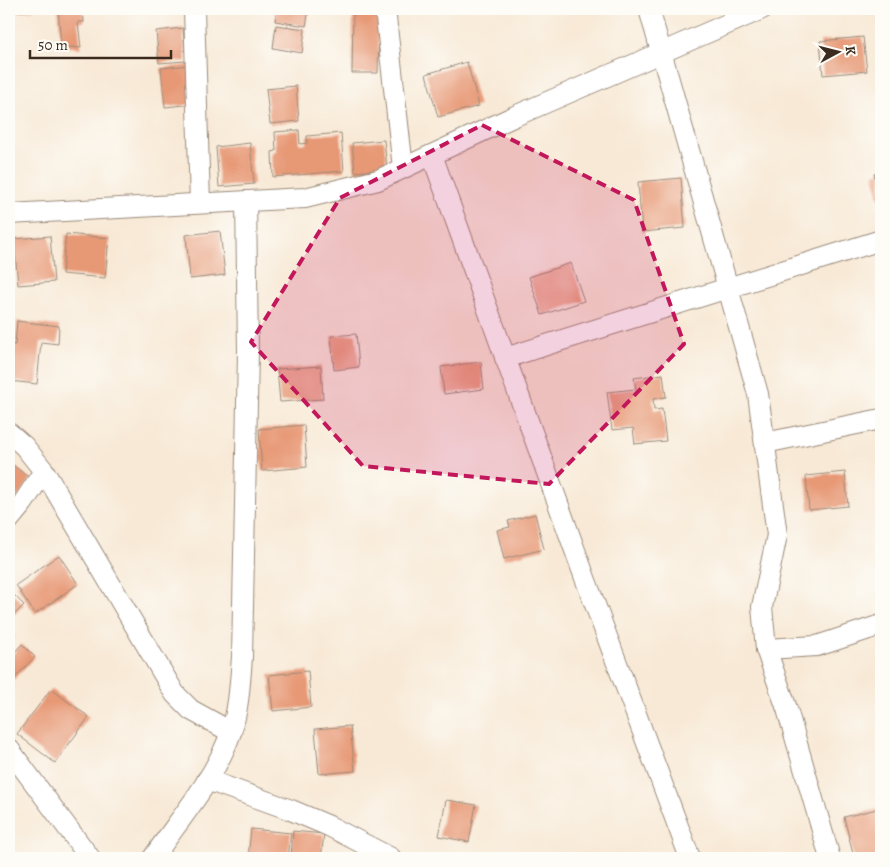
<svg xmlns="http://www.w3.org/2000/svg" width="890" height="867" font-family="Alegreya,serif">
<rect width="100%" height="100%" fill="#fdfcf7"/>
<filter id="ink" filterUnits="userSpaceOnUse"><feTurbulence type="fractalNoise" baseFrequency=".02" numOctaves="2"/><feDisplacementMap in="SourceGraphic" scale="10" xChannelSelector="R" yChannelSelector="G"/><feConvolveMatrix kernelMatrix="1 2 1 2 8 2 1 2 1" color-interpolation-filters="sRGB"/></filter>
<filter id="wash" filterUnits="userSpaceOnUse"><feTurbulence type="fractalNoise" baseFrequency=".0096" numOctaves="4" result="noise"/><feDisplacementMap in="SourceGraphic" scale="20" xChannelSelector="R" yChannelSelector="G"/><feGaussianBlur stdDeviation="1.12" result="paint"/><feColorMatrix in="noise" values="0 0 0 0 0 0 0 0 0 0 0 0 0 0 0 0 0 1.4 0 .05"/><feComposite in="paint" operator="in"/></filter>
<g filter="url(#wash)">
<rect width="100%" height="100%" fill="#f8e9d6"/>
<g id="blocks">
<g fill="#e79875">
<polygon points="10,9 34,9 34,10 11,12"/>
<polygon points="58,9 83,9 84,22 78,22 81,48 61,46"/>
<polygon points="277,9 309,9 306,26 275,21"/>
<polygon points="353,14 379,14 378,73 352,73"/>
<polygon points="276,25 305,29 302,53 273,48"/>
<polygon points="183,28 186,61 159,63 156,31"/>
<polygon points="863,37 867,71 823,75 820,41"/>
<polygon points="467,62 479,106 438,117 426,74"/>
<polygon points="190,65 194,104 165,107 161,68"/>
<polygon points="296,86 299,121 270,124 266,89"/>
<polygon points="299,130 300,144 307,143 307,136 341,133 344,171 273,177 272,152 276,151 275,132"/>
<polygon points="384,140 387,169 355,172 352,143"/>
<polygon points="250,143 254,184 219,187 216,147"/>
<polygon points="881,172 881,199 879,199 874,174"/>
<polygon points="681,178 685,228 642,232 638,182"/>
<polygon points="220,231 225,275 190,279 186,235"/>
<polygon points="66,234 109,238 105,278 62,274"/>
<polygon points="50,236 54,282 18,285 14,239"/>
<polygon points="571,263 584,301 542,315 529,277"/>
<polygon points="17,321 59,326 58,344 41,342 37,384 9,381 9,344 15,345"/>
<polygon points="356,334 359,367 334,370 331,336"/>
<polygon points="481,362 484,389 444,394 441,367"/>
<polygon points="321,366 323,399 280,402 277,369"/>
<polygon points="663,374 666,397 653,399 654,410 662,409 666,441 635,444 633,428 612,430 607,392 636,389 634,378"/>
<polygon points="304,425 307,467 262,471 259,429"/>
<polygon points="9,462 31,479 9,510"/>
<polygon points="845,472 848,506 809,510 806,476"/>
<polygon points="535,514 544,549 504,559 497,530 510,527 508,521"/>
<polygon points="59,555 78,584 35,614 16,585"/>
<polygon points="9,590 24,605 9,620"/>
<polygon points="9,630 15,636 9,642"/>
<polygon points="22,644 35,657 12,681 9,678 9,650 13,654"/>
<polygon points="308,671 311,707 273,711 269,675"/>
<polygon points="51,689 89,717 55,763 17,734"/>
<polygon points="350,726 355,771 319,774 315,729"/>
<polygon points="446,800 476,805 469,842 439,836"/>
<polygon points="881,808 881,855 876,856 876,858 854,858 844,817"/>
<polygon points="251,829 291,833 288,858 248,858"/>
<polygon points="293,831 324,834 321,858 291,858"/>
</g>
</g>
</g>
<g filter="url(#ink)">
<use href="#blocks" fill-opacity="0" stroke="#9a8a7a" stroke-width="1"/>
<g fill="none" stroke-linecap="round" stroke-linejoin="round">
<g stroke="#9a8a7a" stroke-width="22">
<g id="minor">
<polyline points="194,9 200,203"/>
<polyline points="385,9 403,168"/>
<polyline points="649,9 758,394 777,535 762,607 766,649 787,709 830,858"/>
<polyline points="432,155 585,578 690,858"/>
<polyline points="9,214 305,198 378,180 515,116 762,9"/>
<polyline points="505,358 881,240"/>
<polyline points="9,433 24,446 44,471 175,694 191,710 231,732"/>
<polyline points="765,443 881,419"/>
<polyline points="9,520 23,503 44,471"/>
<polyline points="766,649 817,646 881,625"/>
<polyline points="9,749 90,858"/>
<polyline points="207,780 291,810 329,826 391,858"/>
<path d="M153,858C180,818 215,779 231,732C239,708 240,682 242,657L248,352L246,201"/>
</g>
</g>
<use href="#minor" stroke="#fff" stroke-width="20"/>
</g>
</g>
<path fill="#c2185b" fill-opacity="0.2" stroke="#c2185b" stroke-width="4" stroke-dasharray="10 6" stroke-linejoin="round" d="M482,125L634,200L684,344L549,484L363,466L251,342L340,198Z"/>
<rect width="890" height="867" fill="none" stroke="#fdfcf7" stroke-width="30"/>
<g transform="translate(838 52) rotate(83)" stroke="#fdfcf7" stroke-width="4" paint-order="stroke">
<path d="M0-4L9 19L0 12L-9 19Z" fill="#3b2a1e"/>
<text y="-8" font-size="14" font-weight="bold" text-anchor="middle" fill="#3b2a1e">K</text>
</g>
<path d="M30 50v8h141v-8" fill="none" stroke="#3b2a1e" stroke-width="2.5"/>
<text x="38" y="50" font-size="15" fill="#3b2a1e" stroke="#fdfcf7" stroke-width="4" paint-order="stroke">50 m</text>
</svg>
